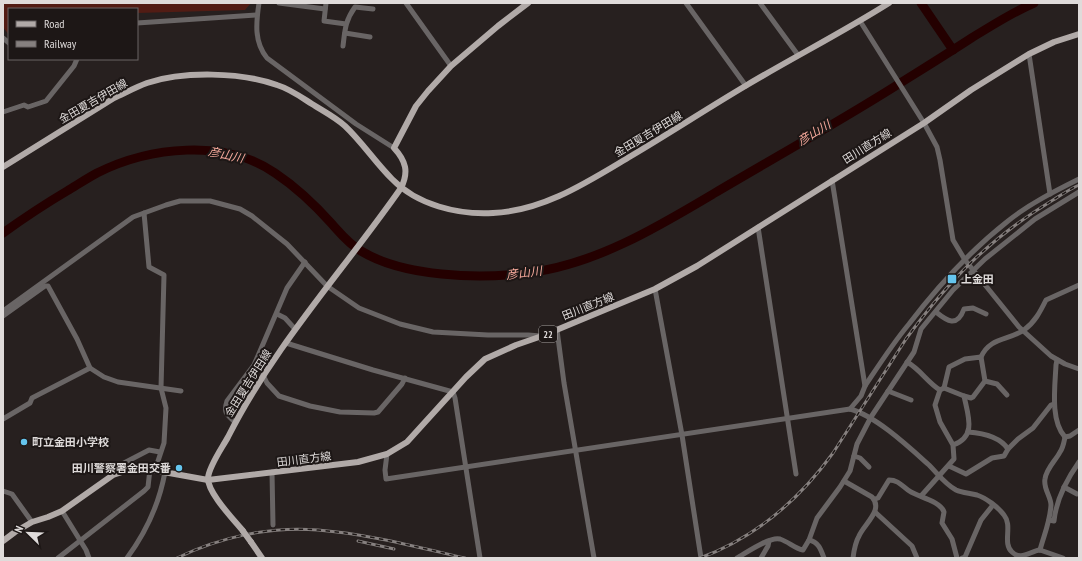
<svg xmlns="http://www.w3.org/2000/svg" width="1082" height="561" font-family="'PT Sans Narrow','Noto Sans JP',sans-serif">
<rect width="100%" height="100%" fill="#27201f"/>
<polygon fill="#521c14" points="3,3 251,3 245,10 137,13 137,9 9,9 9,35 3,27"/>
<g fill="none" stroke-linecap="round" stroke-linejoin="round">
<g stroke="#240000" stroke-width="9">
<polyline points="921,3 953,50"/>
<path d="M3,233C24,218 45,204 67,191C77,185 86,179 97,173C149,147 225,138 275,173C296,187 315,205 332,224C341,234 349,244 361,251C404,277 478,279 527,273C594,265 656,228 713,194C774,158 835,124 894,87C921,70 947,54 973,37C993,25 1013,12 1034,3"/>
</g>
<g stroke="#696565" stroke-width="5">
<path d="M259,3C256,23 254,42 267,58L356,124L394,148"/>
<polyline points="279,3 325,9"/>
<polyline points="326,3 324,21 346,24"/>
<polyline points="406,3 451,66"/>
<polyline points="686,3 746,86"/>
<polyline points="760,3 798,55"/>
<polyline points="860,21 924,123 937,147 940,160 953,240 965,260 1019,327 1051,356 1065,364 1079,369"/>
<polyline points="137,23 257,15"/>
<polyline points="345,33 370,37"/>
<polyline points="3,38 9,43"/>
<path d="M343,46C345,30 345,21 355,7L373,9"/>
<polyline points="1029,54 1050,194"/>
<polyline points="3,112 24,105 28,107 46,101 74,66 77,59"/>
<polyline points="832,180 865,386"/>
<polyline points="144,213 149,267 164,275 161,388 166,408 164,443 155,470"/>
<polyline points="758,227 796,474"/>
<polyline points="655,289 682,435 701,558"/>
<polyline points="3,311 133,217 166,205 180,201 210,201 240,209 252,216 287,244 327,286 359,308 400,324 433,332 488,335 528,335 541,336"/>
<path d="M936,312C947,321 957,328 964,309L973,308L986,314"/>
<polyline points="277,314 285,318 295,329"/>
<polyline points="3,316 45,286 48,286 77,339 90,368 104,377 118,382 181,391"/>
<polyline points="557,330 564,383 594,558"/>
<polyline points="286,343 373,370 453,392 455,398 480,558"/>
<path d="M981,357C990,337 1008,341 1024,330C1035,322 1040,312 1046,300L1079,285"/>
<path d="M1057,360L1056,365C1055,386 1050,421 1065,437"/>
<path d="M907,362C921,370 927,382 940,390"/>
<polyline points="263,375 267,383 279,396 310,406 340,412 374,413 378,412 402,384 405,378"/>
<polyline points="985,381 997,384 1007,395"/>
<polyline points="944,388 949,367 965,359 981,357 985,381 973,397 971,398 964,396"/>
<polyline points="888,391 911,400"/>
<path d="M850,409L861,396L865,386C879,365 893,343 909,324C938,286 971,250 1008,221C1029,204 1055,191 1079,179"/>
<polyline points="3,419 30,403 32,398 90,368"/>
<path d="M235,422C227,415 223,413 227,401L254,365L287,288L305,262"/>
<polyline points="1065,437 1070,436 1079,430"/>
<polyline points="1008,449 1018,439 1033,428 1051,405 1054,404"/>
<path d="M387,454L385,470L386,479L850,409C876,416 909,447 929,465C938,474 945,484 956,490C962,493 970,493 977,495C986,498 998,507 1004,515C1013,526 1002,543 1012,552C1021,561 1030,551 1040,550L1063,558"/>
<polyline points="854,456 860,458 869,467"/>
<path d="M949,466L966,474L992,458L1004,456L1008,449C1000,437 982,433 968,432"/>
<polyline points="121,472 124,463 149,450 160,452"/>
<polyline points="272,472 273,525"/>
<path d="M844,481L872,497C884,510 864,524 859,536C855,543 854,550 853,558"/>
<polyline points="1064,487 1077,494"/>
<polyline points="3,491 12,494 32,522"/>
<path d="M921,496L954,459L953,445L940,422L935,405L940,390L944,388L964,396C968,415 977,437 953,445"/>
<path d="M875,499L878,498L889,480C900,480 903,488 911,492C920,497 941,502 944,512L942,523L952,539L957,558"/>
<polyline points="62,511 86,550 89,558"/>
<polyline points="875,512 912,546 917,558"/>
<path d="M1049,520L1054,521C1056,501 1067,479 1079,462"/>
<path d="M809,540C819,542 821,550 824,558"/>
<path d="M1040,550C1044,535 1050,522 1051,505C1051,497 1043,488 1045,479C1046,469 1056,460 1060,452C1063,448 1064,442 1065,437"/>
<polyline points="58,558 144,491 148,487 150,469"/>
<path d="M127,558C147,531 159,505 165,472"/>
<path d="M737,558C746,553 770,536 780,539C789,542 794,548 803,550L809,540L817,518L840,487L850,471L857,444L871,417L914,352L921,329L953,290L985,259L1035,219L1079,192"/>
<polyline points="761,558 768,546 769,541"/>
<polyline points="962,558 965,557 981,520 993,505"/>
</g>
<g stroke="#b1aaa8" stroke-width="6">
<path d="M3,167L114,98C125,93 136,87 147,83C183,71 241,72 277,85C290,89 301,97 312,104C323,111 335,117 345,126C362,142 375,162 392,179C417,205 458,215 493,213C544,211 589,181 631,156C670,133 708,108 747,85C794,57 843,32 889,3"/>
<path d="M243,531C234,520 207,492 208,478C209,466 222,448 228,437C274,346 343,271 401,188C409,172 406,161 394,148L416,106L428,91L451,66L498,26L528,3"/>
<polyline points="3,541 15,532 32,522 48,517 62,511 113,475 125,471 147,469 208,480 358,462 387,454 407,442 466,377 485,359 516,345 542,336 655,289 697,266 924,123 971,90 1029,54 1054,42 1079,34"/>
<polyline points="251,542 262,558"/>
</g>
<g stroke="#86807f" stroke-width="3">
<g id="rail">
<polyline points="358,541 394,549"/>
<path d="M177,558C220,537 270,526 318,530C368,534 417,547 465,558"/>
<path d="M700,558C754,538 799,500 833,453L906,339C949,280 990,238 1053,200C1061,195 1070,189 1079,185"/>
</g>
</g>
<use href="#rail" stroke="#1d1716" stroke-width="1.5" stroke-dasharray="4.5" stroke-linecap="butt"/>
<polyline stroke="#b1aaa8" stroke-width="6" points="243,531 251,542"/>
</g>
<g fill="#65c5ee" stroke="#1d1716" stroke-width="1.5">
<rect x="947" y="274" width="10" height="10" rx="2"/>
<circle cx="24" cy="442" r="4"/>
<circle cx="179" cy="468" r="4"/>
</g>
<g text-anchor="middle" stroke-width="4" stroke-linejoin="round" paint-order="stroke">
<rect fill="#1d1716" stroke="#a5a09f" stroke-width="1" x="539" y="326" width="18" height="16" rx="3"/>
<g font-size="10" font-weight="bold" fill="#dfdbda">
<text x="548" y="338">22</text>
</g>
<g font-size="11" fill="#dfdbda" stroke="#1d1716">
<text transform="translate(93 101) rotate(-30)" y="4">金田夏吉伊田線</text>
<text transform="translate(648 134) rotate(-31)" y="4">金田夏吉伊田線</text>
<text transform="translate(867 146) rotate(-32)" y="4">田川直方線</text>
<text transform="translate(588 306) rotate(-22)" y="4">田川直方線</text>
<text transform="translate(248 383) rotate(-58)" y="4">金田夏吉伊田線</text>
<text transform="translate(304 459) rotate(-7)" y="4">田川直方線</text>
</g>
<g font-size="11" font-weight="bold" fill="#dfdbda" stroke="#1d1716" text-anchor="start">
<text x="961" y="283">上金田</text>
<text x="32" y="446">町立金田小学校</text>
<text x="171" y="472" text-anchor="end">田川警察署金田交番</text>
</g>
<g font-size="12" font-style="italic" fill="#f7aa9c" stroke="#1d1716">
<text transform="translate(814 133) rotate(-31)" y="4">彦山川</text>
<text transform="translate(226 155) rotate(12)" y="4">彦山川</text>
<text transform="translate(524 273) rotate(-7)" y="4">彦山川</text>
</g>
</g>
<rect width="1082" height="561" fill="none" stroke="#dfdbda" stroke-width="8"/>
<rect x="8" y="8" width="130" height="52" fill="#1d1716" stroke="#6b6564"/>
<rect x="16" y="21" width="20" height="6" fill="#b1aaa8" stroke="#6b6564"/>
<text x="44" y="28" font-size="12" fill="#dfdbda">Road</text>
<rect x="16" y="41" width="20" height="6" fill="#86807f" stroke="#6b6564"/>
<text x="44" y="48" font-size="12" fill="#dfdbda">Railway</text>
<g transform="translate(28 533) rotate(293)" stroke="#1d1716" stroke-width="3" paint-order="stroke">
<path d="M0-3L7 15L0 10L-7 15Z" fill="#dfdbda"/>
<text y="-6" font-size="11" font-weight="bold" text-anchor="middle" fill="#dfdbda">N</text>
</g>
</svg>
